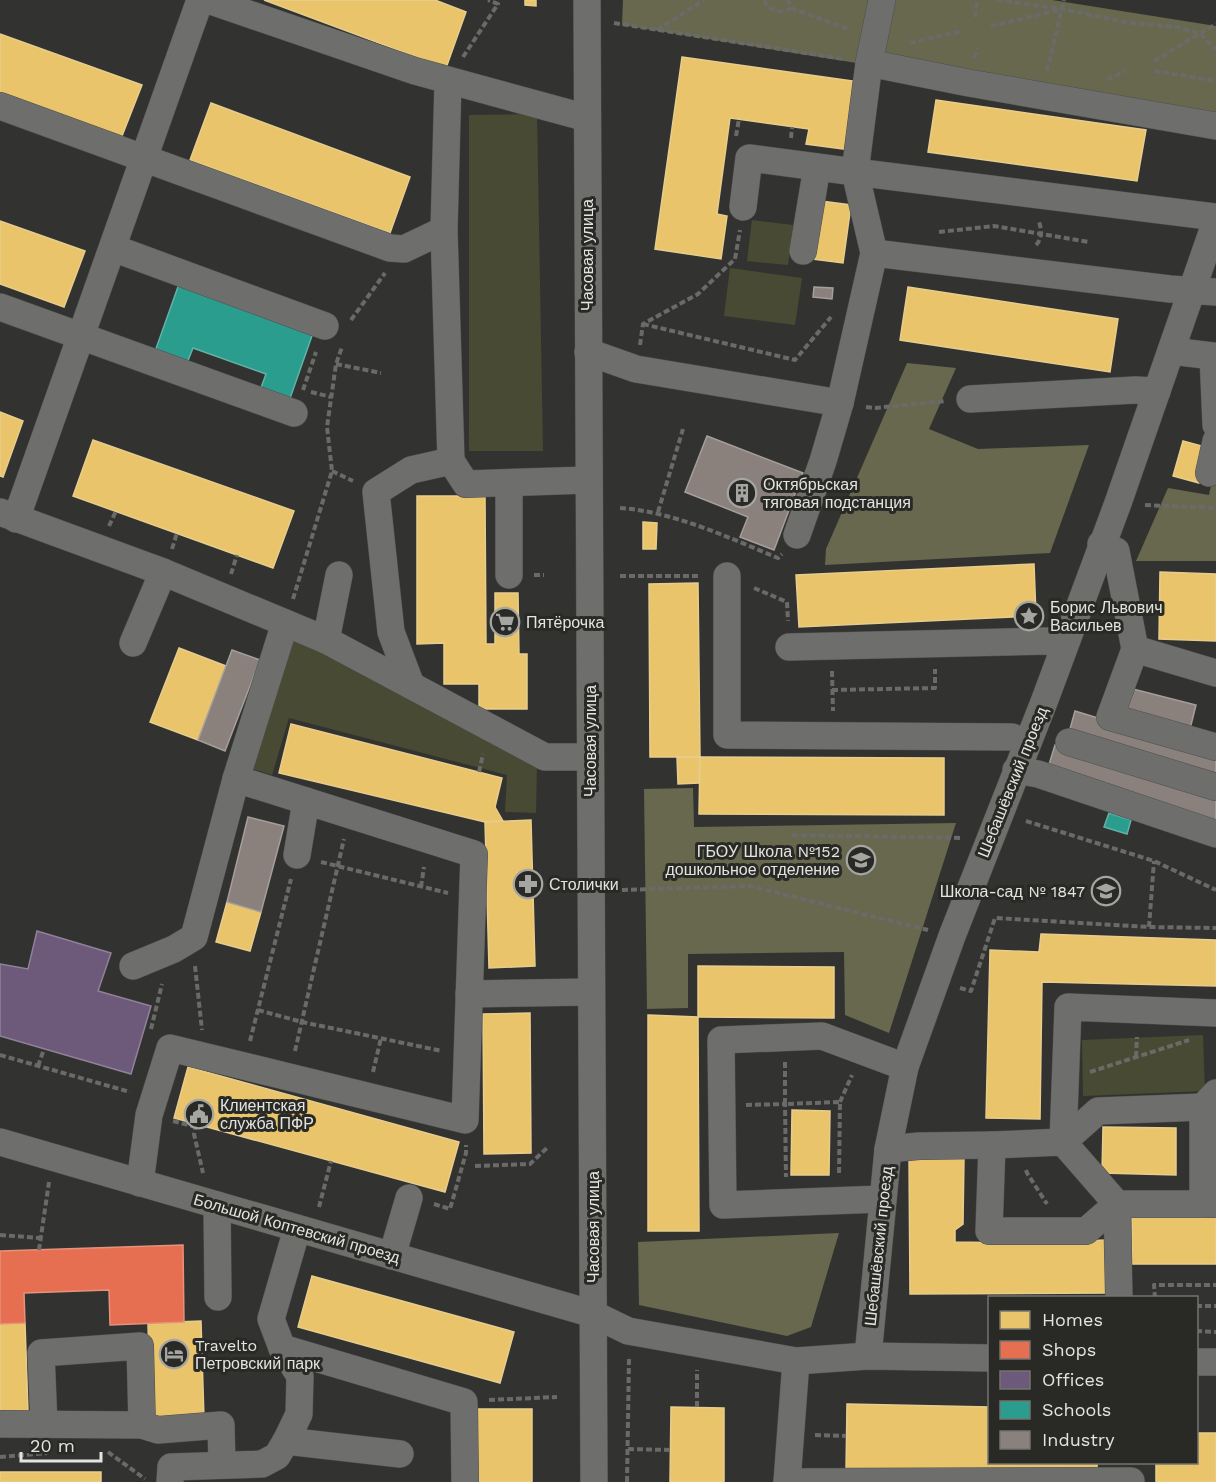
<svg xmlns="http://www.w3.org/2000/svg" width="1216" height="1482" font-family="'Work Sans',sans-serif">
<rect width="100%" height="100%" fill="#323330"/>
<g fill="#494a33">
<polygon points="537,114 543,451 469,451 469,115"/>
<polygon points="752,220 793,225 788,265 747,261"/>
<polygon points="730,268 802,278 795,325 724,316"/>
<polygon points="289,639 324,652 537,762 536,813 505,812 507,775 289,718 272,775 250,768"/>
<polygon points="1203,1035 1205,1091 1083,1096 1082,1040"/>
</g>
<g fill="#67684e">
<polygon points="623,0 1052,0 1216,26 1216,121 622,25"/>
<polygon points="907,363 956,368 929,429 978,449 1089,445 1050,553 825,565 826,549"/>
<polygon points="1216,463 1216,561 1136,561 1168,488 1209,495"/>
<polygon points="693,788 694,827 956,823 889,1033 845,1015 844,952 688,954 688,1008 647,1009 644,789"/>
<polygon points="839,1233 811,1327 787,1336 639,1305 638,1242"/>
</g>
<g fill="#e9c46a" stroke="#e7cd8d" stroke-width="1.5">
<polygon points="264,0 435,0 466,12 446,68"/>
<polygon points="525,0 536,0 536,6 525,5"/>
<polygon points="0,34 142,85 120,141 0,97"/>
<polygon points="682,57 859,82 850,150 806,144 809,129 730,118 717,214 727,216 721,259 655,249"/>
<polygon points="936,100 1146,130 1137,181 928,152"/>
<polygon points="211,103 410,177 390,233 190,160"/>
<polygon points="821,201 851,205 843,263 813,259"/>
<polygon points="0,221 85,251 64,307 0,284"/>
<polygon points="908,287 1118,319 1110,372 900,340"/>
<polygon points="0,412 23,421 3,477 0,476"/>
<polygon points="93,440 294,511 273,568 73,496"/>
<polygon points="1183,441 1209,448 1199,483 1173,476"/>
<polygon points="417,496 485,496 486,644 495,644 495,593 518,593 519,654 527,654 527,709 479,709 479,684 444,684 444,643 417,644"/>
<polygon points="643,522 657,523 656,549 643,549"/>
<polygon points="1034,564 1036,616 799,627 796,575"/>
<polygon points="1160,572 1216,574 1216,641 1159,639"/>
<polygon points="698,583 700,757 650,757 649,584"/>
<polygon points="179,648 226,666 198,740 150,722"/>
<polygon points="291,724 502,778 495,807 503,821 485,822 279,773"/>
<polygon points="677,757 700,757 699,783 678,784"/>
<polygon points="700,757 944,758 944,815 699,814"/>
<polygon points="531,820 535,966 489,968 485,822"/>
<polygon points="227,902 261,912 250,951 216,942"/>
<polygon points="1041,934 1216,940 1216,986 1042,982 1040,1119 986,1118 990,950 1039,952"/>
<polygon points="698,966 834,967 834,1018 698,1017"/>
<polygon points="530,1013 531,1153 484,1154 483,1014"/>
<polygon points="648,1015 698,1017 699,1231 648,1231"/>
<polygon points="188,1067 459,1142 445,1192 174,1118"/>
<polygon points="792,1110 830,1111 829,1175 791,1175"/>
<polygon points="1103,1127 1176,1128 1176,1175 1102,1173"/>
<polygon points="909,1157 964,1157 963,1224 955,1230 955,1242 1019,1243 1106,1240 1106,1293 910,1294"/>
<rect x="1132" y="1214" width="84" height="50"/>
<polygon points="312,1276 514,1332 500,1383 298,1327"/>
<polygon points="201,1321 204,1419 150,1420 148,1323"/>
<polygon points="25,1323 28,1411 0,1412 0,1324"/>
<polygon points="847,1404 990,1407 990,1462 1097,1462 1097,1476 846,1471"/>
<polygon points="671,1407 724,1408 724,1482 670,1482"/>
<rect x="477" y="1409" width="55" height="73"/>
<polygon points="1196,1433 1216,1433 1216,1482 1156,1482 1156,1462 1196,1462"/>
<rect x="0" y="1472" width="101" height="10"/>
</g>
<polygon fill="#e76f51" stroke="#e6927c" stroke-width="1.5" points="183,1245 184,1322 110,1325 109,1290 24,1293 25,1323 0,1324 0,1251"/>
<polygon fill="#6d597a" stroke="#908299" stroke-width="1.5" points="37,931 111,953 98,991 151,1006 131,1074 0,1036 0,964 28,969"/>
<g fill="#2a9d8f" stroke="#62b2a7" stroke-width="1.5">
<polygon points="179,284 313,333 288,404 259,393 266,374 193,348 185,368 153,357"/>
<polygon points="1109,813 1131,820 1127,834 1104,827"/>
</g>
<g fill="#8a817c" stroke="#a59e9a" stroke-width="1.5">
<polygon points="814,287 833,288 832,299 813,297"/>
<polygon points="707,436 803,473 774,550 740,537 748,517 685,492"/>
<polygon points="232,650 260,660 225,751 198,740"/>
<polygon points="1129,688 1196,705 1190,729 1124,712"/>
<polygon points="1075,711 1216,754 1216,782 1068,736"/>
<polygon points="1055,745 1216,795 1216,823 1047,771"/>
<polygon points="248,817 284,826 261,912 227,902"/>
</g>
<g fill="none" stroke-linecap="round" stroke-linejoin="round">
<g stroke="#4f4f4d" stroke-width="28">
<g id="minor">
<polyline points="208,0 415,71 587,118"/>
<polyline points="587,0 594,1482"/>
<polyline points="882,0 869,63 855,172 1216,217"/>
<polyline points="869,63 969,83 1216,126"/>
<polyline points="448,81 444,230 451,461"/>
<polyline points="0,106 390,248 404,249 444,230"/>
<polyline points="743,207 749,158 855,172 874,253 840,403 823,461 797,535"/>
<polyline points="113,248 325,326"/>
<polyline points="803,251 817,167"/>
<polyline points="874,253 1170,289 1216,292"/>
<polyline points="0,307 294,413"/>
<polyline points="1171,351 1213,356 1216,425"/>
<polyline points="588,352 636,369 840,403"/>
<polyline points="970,399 1135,390 1157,391"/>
<polyline points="1209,473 1216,441"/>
<polyline points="509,483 509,575"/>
<polyline points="0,512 163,572 326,640 545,757 590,757"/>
<polyline points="16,519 200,0"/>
<polyline points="1101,544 1116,551 1135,649 1216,673"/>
<polyline points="727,576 727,735 1012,737 1027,743"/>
<polyline points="326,640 339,575"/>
<polyline points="133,643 163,572"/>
<polyline points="789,647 1049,641 1064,647"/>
<polyline points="1135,649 1110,717 1216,747"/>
<polyline points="411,685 391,632 376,492 411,470 451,461 466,484 588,480"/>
<polyline points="1069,742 1216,787"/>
<polyline points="1016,770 1038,774 1216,834"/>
<polyline points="297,855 306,801"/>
<polyline points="133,966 174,949 194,937 236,779 285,623"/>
<polyline points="469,994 591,992"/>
<polyline points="0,1142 593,1314 628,1331 796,1361 868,1356 990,1358"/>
<polyline points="1063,1142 1068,1007 1216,1013"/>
<polyline points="1063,1142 1098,1111 1203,1107"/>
<polyline points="992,1145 1063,1142 1117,1204 1216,1204"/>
<polyline points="888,1149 919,1146 992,1145 989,1231 1086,1231 1117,1204 1119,1298"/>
<polyline points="140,1183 149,1115 170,1048 465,1120 474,854 236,779"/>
<polyline points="882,1199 723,1205 721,1040 822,1036 905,1067"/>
<polyline points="1203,1204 1203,1107 1216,1093"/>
<polyline points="217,1205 218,1297"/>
<polyline points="392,1256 409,1198"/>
<polyline points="282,1348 464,1402 465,1482"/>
<polyline points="868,1356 888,1149 905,1067 952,936 1044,702 1118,503 1216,221"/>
<polyline points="1196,1362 1216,1362"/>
<polyline points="0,1424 142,1425 158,1430 221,1425 222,1465"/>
<polyline points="44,1424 41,1353 140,1346 142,1425"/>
<polyline points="286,1441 400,1454"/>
<polyline points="170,1482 171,1467 262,1464 277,1456 286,1441 299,1414 300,1376 282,1348 271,1319 297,1229"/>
<polyline points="787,1482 1131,1481"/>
<polyline points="787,1482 796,1361"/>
</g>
</g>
<g stroke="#6a6a69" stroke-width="4" stroke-dasharray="6 3" stroke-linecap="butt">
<path d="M764,0C770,12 779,14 791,8L788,0"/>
<polyline points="997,0 1062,9 1130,23 1177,27 1201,34 1216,50"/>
<polyline points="791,8 851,30"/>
<polyline points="975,17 977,0"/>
<polyline points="614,23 844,59"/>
<polyline points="991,26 1059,10"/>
<polyline points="657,30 704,0"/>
<polyline points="910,43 962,31"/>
<polyline points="463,57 498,4 488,0"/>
<polyline points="975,58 977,47"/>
<polyline points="1154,61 1216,24"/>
<polyline points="1047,71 1064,0"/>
<polyline points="1154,71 1216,81"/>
<polyline points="1107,80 1125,71"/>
<polyline points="736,136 739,119"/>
<polyline points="791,138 792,127"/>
<polyline points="939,232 994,226 1089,242"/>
<path d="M1036,245C1042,239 1042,230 1039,222"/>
<polyline points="351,320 385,273"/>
<polyline points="643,324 795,360 831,317"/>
<polyline points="640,345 643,324 698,294 735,259 740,230"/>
<polyline points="336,364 381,373"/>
<polyline points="303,390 316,352"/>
<polyline points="311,392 331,397"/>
<polyline points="866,407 875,408 945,401"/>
<polyline points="332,471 353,481"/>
<polyline points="1145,505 1216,508"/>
<path d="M620,508C675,512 727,537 778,558L782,554"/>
<polyline points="658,512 683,429"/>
<polyline points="109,526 116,511"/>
<polyline points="172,549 177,533"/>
<polyline points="231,574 237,555"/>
<polyline points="534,575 544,575"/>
<polyline points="620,576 701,576"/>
<polyline points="754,588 787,602 788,621"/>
<polyline points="293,599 332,471 327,427 336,364 342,347"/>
<polyline points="832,671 833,711"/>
<polyline points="832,690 935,688 935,669"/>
<polyline points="479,772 483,754"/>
<polyline points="1026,821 1154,861 1216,890"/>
<polyline points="792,835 963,838"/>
<polyline points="321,862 448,893"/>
<polyline points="421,887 424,867"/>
<polyline points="622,890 750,886 928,930"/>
<polyline points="1149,927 1154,861"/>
<polyline points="195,966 202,1030"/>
<polyline points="960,988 971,991 995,918 1149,927 1216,928"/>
<polyline points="258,1010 302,1022 442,1051"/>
<polyline points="151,1029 162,984"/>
<polyline points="250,1041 291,879"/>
<polyline points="295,1051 344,839"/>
<polyline points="0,1055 130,1092"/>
<polyline points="1136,1057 1137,1037"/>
<polyline points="785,1062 785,1104 840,1102 839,1175"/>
<polyline points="38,1066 44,1049"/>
<polyline points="373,1072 381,1038"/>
<polyline points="1090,1072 1189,1040"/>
<polyline points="840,1102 852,1075"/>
<polyline points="746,1105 785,1104 786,1177"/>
<polyline points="173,1121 196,1127"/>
<polyline points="196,1124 194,1134 203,1173"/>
<polyline points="475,1166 530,1164 548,1147"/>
<polyline points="1026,1170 1027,1173 1047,1204"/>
<polyline points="434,1204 450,1209 466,1153 466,1145"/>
<polyline points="319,1207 331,1161"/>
<polyline points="0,1235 40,1238"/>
<polyline points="39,1250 49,1182"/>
<polyline points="1155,1298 1154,1285 1216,1285"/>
<polyline points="1196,1306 1216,1306"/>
<polyline points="1196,1331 1216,1332"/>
<polyline points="489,1400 557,1397"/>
<polyline points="697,1407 697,1370"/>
<polyline points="815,1435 846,1436"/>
<polyline points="628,1449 670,1450"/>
<polyline points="108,1452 145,1479"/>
<polyline points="0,1457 47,1453"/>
<polyline points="627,1482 629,1358"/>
</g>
<use href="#minor" stroke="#6e6e6c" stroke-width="27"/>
</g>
<defs>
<g id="building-ring" transform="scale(1.5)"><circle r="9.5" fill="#292a25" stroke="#a5a5a2" stroke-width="1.5"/><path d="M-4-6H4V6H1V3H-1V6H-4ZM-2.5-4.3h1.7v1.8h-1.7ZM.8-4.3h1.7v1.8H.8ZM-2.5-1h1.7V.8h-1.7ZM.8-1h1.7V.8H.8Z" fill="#a5a5a2"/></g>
<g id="sight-ring" transform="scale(1.5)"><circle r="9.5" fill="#292a25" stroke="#a5a5a2" stroke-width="1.5"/><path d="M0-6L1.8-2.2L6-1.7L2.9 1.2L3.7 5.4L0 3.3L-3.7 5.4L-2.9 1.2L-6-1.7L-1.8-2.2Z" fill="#a5a5a2"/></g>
<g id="supermarket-ring" transform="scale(1.5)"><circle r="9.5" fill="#292a25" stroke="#a5a5a2" stroke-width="1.5"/><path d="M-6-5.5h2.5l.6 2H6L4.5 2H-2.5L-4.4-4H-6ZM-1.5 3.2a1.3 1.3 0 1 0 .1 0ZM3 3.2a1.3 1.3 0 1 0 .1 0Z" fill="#a5a5a2"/></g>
<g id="school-ring" transform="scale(1.5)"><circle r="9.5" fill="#292a25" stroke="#a5a5a2" stroke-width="1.5"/><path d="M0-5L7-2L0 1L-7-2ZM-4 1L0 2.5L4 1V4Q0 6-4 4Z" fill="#a5a5a2"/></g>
<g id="pharmacy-ring" transform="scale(1.5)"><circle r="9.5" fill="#292a25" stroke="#a5a5a2" stroke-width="1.5"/><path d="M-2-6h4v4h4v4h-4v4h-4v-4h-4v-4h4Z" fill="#a5a5a2"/></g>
<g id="civic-ring" transform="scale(1.5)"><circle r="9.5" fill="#292a25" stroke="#a5a5a2" stroke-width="1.5"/><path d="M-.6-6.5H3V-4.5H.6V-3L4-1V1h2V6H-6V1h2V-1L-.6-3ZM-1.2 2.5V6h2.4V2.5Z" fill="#a5a5a2"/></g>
<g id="hotel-ring" transform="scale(1.5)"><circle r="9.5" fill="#292a25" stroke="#a5a5a2" stroke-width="1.5"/><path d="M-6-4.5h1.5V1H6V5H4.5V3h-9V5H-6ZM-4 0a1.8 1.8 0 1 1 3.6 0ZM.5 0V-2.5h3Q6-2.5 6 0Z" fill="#a5a5a2"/></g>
</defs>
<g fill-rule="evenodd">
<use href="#building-ring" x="742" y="493"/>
<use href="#sight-ring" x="1029" y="616"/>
<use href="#supermarket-ring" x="505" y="622"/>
<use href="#school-ring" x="861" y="860"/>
<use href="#pharmacy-ring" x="528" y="884"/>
<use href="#school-ring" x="1106" y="891"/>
<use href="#civic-ring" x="199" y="1114"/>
<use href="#hotel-ring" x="174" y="1354"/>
</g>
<g text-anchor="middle" stroke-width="6" stroke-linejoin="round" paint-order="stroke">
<g font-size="16" fill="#e3e3e0" stroke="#292a25">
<text transform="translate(587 255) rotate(-90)" y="6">Часовая улица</text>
<text transform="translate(590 741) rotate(-90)" y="6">Часовая улица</text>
<text transform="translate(1012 782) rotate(-68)" y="6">Шебашёвский проезд</text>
<text transform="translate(593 1227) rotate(-90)" y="6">Часовая улица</text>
<text transform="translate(297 1228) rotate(16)" y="6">Большой Коптевский проезд</text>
<text transform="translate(878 1246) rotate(-84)" y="6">Шебашёвский проезд</text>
</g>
<g font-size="16" fill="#e3e3e0" stroke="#292a25" text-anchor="start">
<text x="763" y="490">Октябрьская<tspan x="763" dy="18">тяговая подстанция</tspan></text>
<text x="1050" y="613">Борис Львович<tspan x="1050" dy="18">Васильев</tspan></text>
<text x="526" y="628">Пятёрочка</text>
<text x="840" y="857" text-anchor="end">ГБОУ Школа №152<tspan x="840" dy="18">дошкольное отделение</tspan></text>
<text x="549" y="890">Столички</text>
<text x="1085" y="897" text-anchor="end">Школа-сад № 1847</text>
<text x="220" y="1111">Клиентская<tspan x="220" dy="18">служба ПФР</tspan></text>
<text x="195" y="1351">Travelto<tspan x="195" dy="18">Петровский парк</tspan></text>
</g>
</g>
<rect x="988" y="1296" width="210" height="168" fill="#292a25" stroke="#737470" stroke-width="1.5"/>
<rect x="1000" y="1311" width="30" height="18" fill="#e9c46a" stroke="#737470" stroke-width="1.5"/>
<text x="1042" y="1326" font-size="18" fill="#e3e3e0">Homes</text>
<rect x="1000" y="1341" width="30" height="18" fill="#e76f51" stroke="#737470" stroke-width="1.5"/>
<text x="1042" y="1356" font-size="18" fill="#e3e3e0">Shops</text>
<rect x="1000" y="1371" width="30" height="18" fill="#6d597a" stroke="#737470" stroke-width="1.5"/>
<text x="1042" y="1386" font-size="18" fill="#e3e3e0">Offices</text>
<rect x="1000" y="1401" width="30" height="18" fill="#2a9d8f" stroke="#737470" stroke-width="1.5"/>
<text x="1042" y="1416" font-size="18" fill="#e3e3e0">Schools</text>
<rect x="1000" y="1431" width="30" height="18" fill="#8a817c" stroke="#737470" stroke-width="1.5"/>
<text x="1042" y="1446" font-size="18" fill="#e3e3e0">Industry</text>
<path d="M21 1452v9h80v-9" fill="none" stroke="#e3e3e0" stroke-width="3"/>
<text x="30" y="1452" font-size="18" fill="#e3e3e0" stroke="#292a25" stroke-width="4.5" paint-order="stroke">20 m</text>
</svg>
